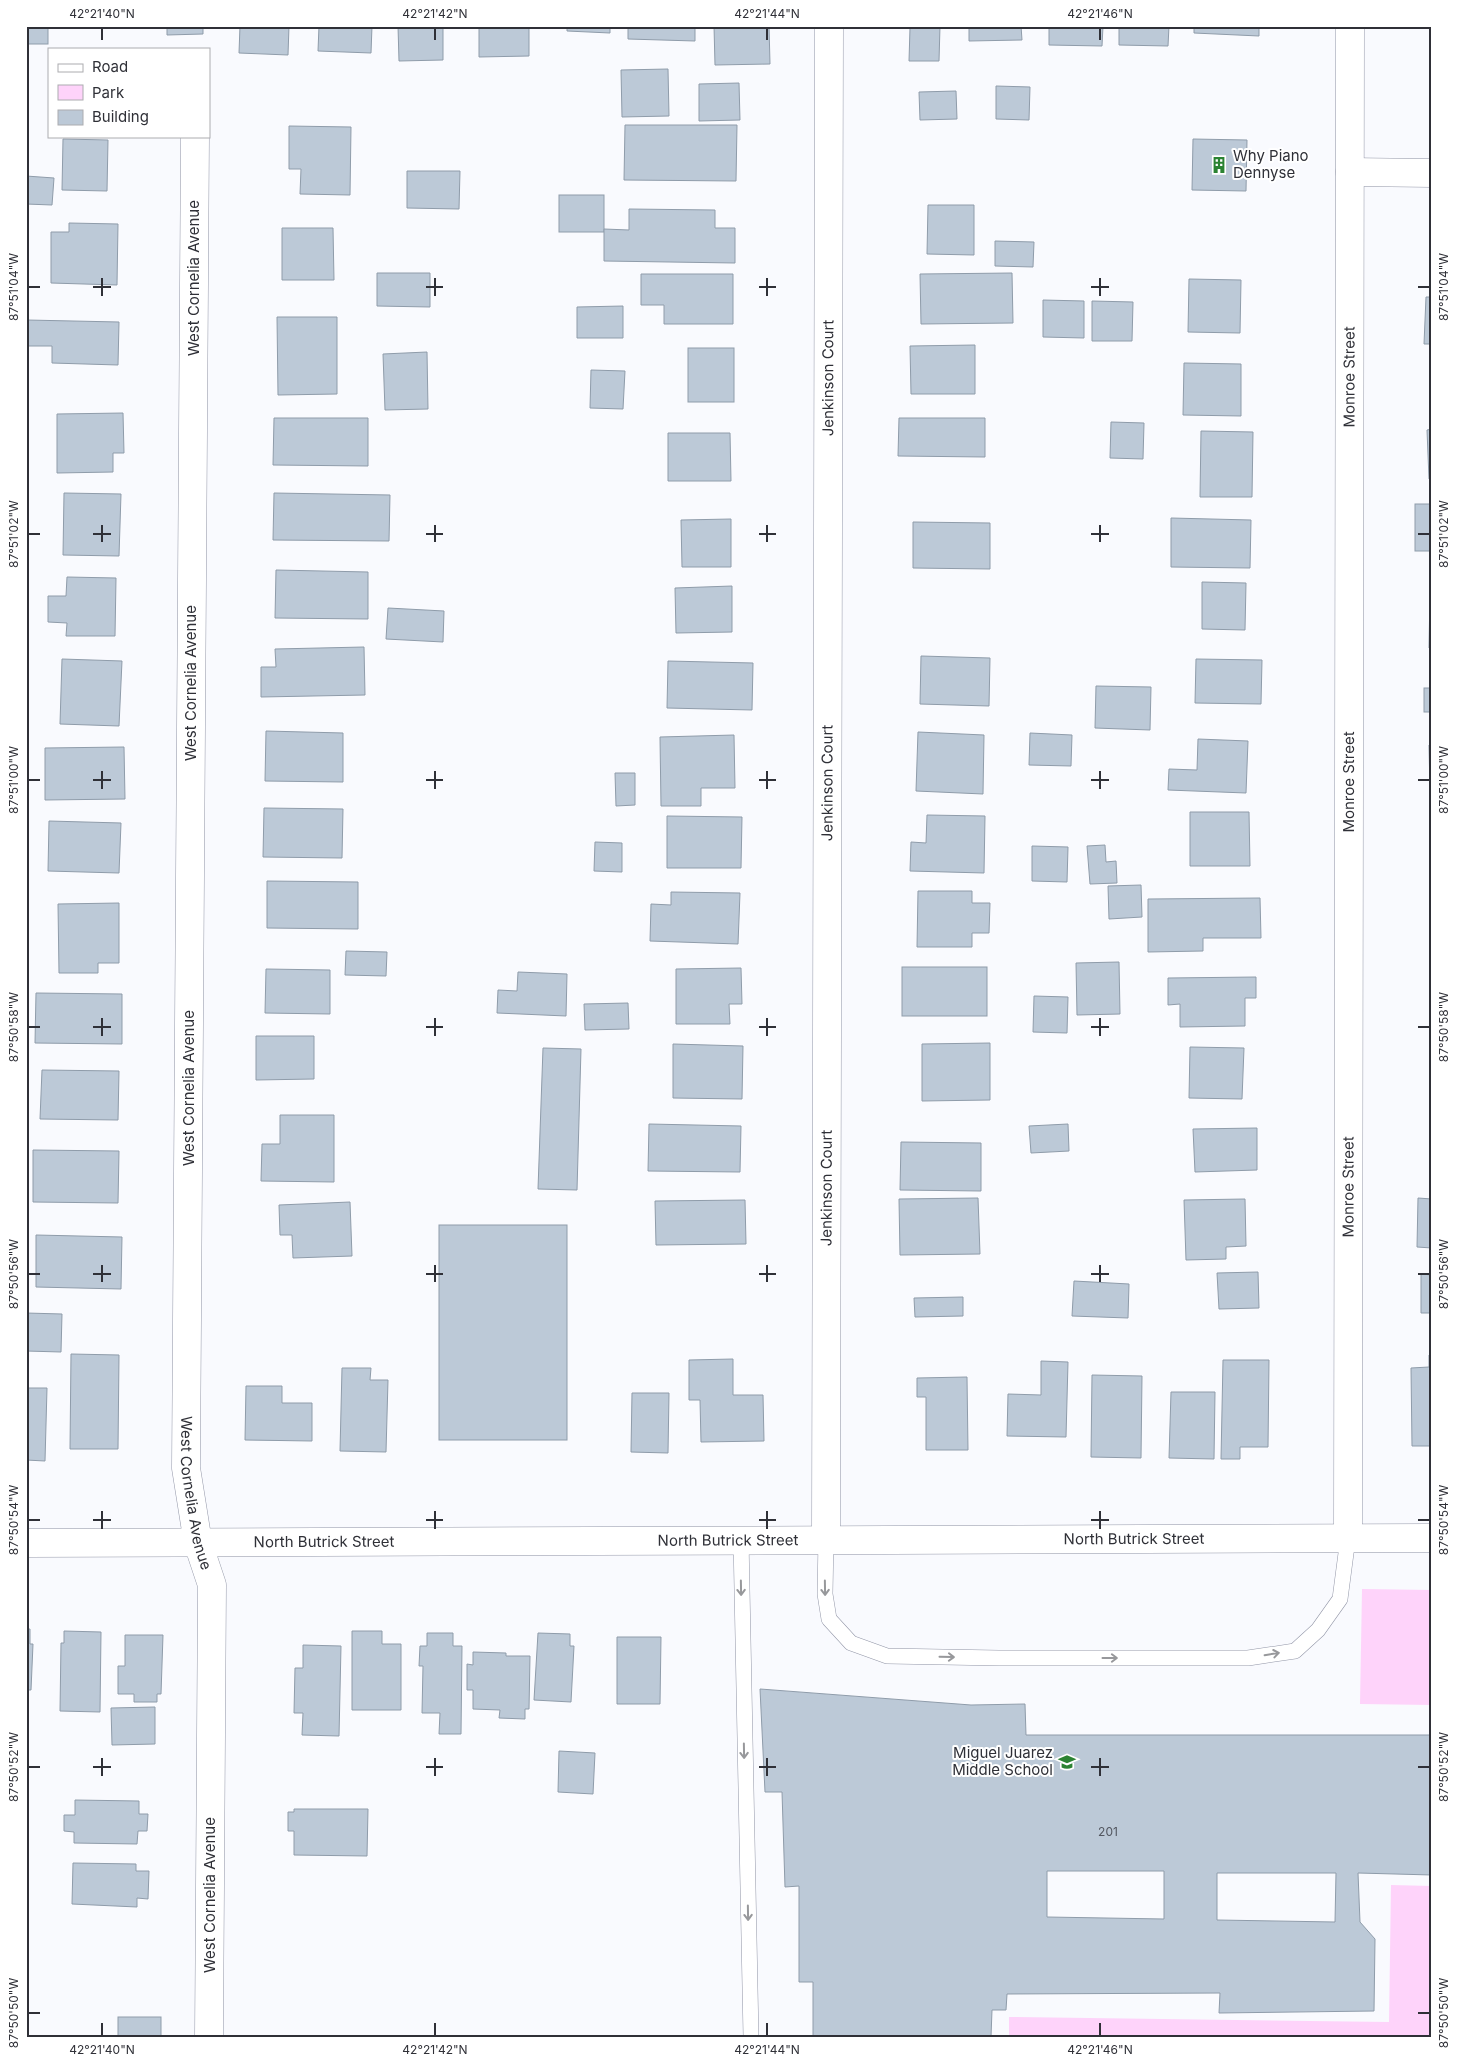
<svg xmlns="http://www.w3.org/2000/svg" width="1458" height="2063" font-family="Inter,sans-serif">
<rect width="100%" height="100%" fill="#f9fafe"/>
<g fill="#fed3fa">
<polygon points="1362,1589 1432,1590 1432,1705 1360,1704"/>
<polygon points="1391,1885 1432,1886 1432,2037 1009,2037 1009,2017 1389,2022"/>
</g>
<g fill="#bcc9d7" stroke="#8f9caa" fill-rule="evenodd">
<rect x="26" y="26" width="22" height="18"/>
<polygon points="167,26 203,26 203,34 167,35"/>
<polygon points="240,26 289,26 288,55 239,53"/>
<polygon points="319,26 372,26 371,53 318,51"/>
<polygon points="398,26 443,26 443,60 399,61"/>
<polygon points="479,26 529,26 529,56 479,57"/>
<polygon points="567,26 610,26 610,33 567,31"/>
<polygon points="628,26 695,26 695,41 628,39"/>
<polygon points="714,26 769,26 770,64 715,65"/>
<polygon points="892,26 940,26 939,61 909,61 910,28"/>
<polygon points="969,26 1021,26 1022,40 969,41"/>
<polygon points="1049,26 1103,26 1102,46 1049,45"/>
<polygon points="1119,26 1169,26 1168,46 1119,45"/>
<polygon points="1194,26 1259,26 1259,36 1194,33"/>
<polygon points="668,69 669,116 622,117 621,70"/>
<polygon points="739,83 740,120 699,121 699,84"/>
<polygon points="996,86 1030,87 1029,120 996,119"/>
<polygon points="956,91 957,119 920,120 919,92"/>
<polygon points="625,125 737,125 736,181 624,180"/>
<polygon points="289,126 351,127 350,195 300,194 301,169 289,169"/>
<polygon points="63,139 108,140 107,191 62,190"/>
<polygon points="1193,139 1247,140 1246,191 1192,190"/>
<polygon points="407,171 460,171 459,209 407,208"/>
<polygon points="26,176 54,178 52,205 26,204"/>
<rect x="559" y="195" width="45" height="37"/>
<polygon points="928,205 974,205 974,255 927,254"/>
<polygon points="629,209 715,210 715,228 735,228 735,263 604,261 604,229 629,230"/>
<polygon points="69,223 118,224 117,285 51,283 51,232 69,232"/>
<polygon points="282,228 333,228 334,280 282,280"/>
<polygon points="995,241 1034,242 1033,267 995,266"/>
<polygon points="377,273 430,273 430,307 377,306"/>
<polygon points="1012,273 1013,323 921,324 920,274"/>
<polygon points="641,274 733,274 733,324 664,324 664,305 641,305"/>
<polygon points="1189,279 1241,280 1240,333 1188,332"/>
<polygon points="1426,297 1432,297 1432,344 1424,344"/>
<polygon points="1043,300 1084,301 1084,338 1043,337"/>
<polygon points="1092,301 1133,302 1132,341 1092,341"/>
<polygon points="623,306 623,338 577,338 577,307"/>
<polygon points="277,317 337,317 337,394 278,395"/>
<polygon points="27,320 119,322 118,365 52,363 52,346 26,346"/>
<polygon points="975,345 975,394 911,394 910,346"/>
<rect x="688" y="348" width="46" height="54"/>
<polygon points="427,352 428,409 385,410 383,354"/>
<polygon points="1184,363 1241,364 1241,416 1183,415"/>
<polygon points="591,370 625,371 623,409 590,408"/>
<polygon points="123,413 124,453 113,453 113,472 57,473 57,414"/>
<polygon points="274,418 368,418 368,466 273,465"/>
<polygon points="899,418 985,418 985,457 898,456"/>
<polygon points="1111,422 1144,423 1143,459 1110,458"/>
<polygon points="1432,429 1432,479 1429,479 1427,430"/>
<polygon points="1201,431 1253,432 1252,497 1200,497"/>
<polygon points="668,433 730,433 731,481 668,481"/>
<polygon points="64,493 121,494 119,556 63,555"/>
<polygon points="274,493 390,495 389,541 273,540"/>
<rect x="1415" y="504" width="17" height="47"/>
<polygon points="1171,518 1251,520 1250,568 1171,567"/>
<polygon points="731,519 731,567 682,567 681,520"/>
<polygon points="913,522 990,523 990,569 913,568"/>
<polygon points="276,570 368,572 368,619 275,618"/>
<polygon points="67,577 116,578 115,636 66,636 67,623 48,622 48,596 66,596"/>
<polygon points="1202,582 1246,583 1245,630 1202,629"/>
<polygon points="732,586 732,632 676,633 675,588"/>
<polygon points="1430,593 1432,593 1432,648 1429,648"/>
<polygon points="388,608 444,611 443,642 386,639"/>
<polygon points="364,647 365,695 261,697 261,667 276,667 275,649"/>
<polygon points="921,656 990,658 989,706 920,704"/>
<polygon points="62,659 122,661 119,726 60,724"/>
<polygon points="1196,659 1262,660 1261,704 1195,703"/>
<polygon points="668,661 753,663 752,710 667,708"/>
<polygon points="1096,686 1151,687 1150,730 1095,728"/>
<rect x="1424" y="688" width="8" height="24"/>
<polygon points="266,731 343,733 343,782 265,781"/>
<polygon points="918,732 984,735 983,794 916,791"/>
<polygon points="1030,733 1072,735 1071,766 1029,765"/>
<polygon points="734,735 735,788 701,788 701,806 661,806 660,737"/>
<polygon points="1198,739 1248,741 1246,793 1168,790 1169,769 1197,770"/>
<polygon points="1429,745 1432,745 1432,790 1430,790"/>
<polygon points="124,747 125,799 45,800 45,748"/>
<polygon points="615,773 635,773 635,805 616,806"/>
<polygon points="264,808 343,809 342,858 263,857"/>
<polygon points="1190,812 1249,812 1250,866 1190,866"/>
<polygon points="927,815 985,816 984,873 910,871 911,842 926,843"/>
<polygon points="667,816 742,817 741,868 667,868"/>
<polygon points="49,821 121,823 119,873 48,871"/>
<polygon points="595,842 622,843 622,872 594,871"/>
<polygon points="1105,845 1106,862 1116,861 1117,883 1090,884 1087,846"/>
<polygon points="1032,846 1068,847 1067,882 1032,881"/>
<polygon points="267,881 358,882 358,929 267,928"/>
<polygon points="1141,885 1142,917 1109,919 1108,886"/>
<polygon points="918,891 972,891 972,903 990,903 989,933 972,933 972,947 917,947"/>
<polygon points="671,892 740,893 738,944 650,941 651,904 671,905"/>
<polygon points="1432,897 1432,949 1430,948"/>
<polygon points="1260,898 1261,938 1203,938 1203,951 1148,952 1148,899"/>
<polygon points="119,903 119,963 98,963 98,973 59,973 58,904"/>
<polygon points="346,951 387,952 386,976 345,975"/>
<polygon points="1119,962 1120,1014 1077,1015 1076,963"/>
<rect x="902" y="967" width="85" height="49"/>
<polygon points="741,968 742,1004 729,1004 730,1024 676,1024 676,969"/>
<polygon points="266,969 330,970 330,1014 265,1013"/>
<polygon points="518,972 567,974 566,1016 497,1013 498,990 517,991"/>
<polygon points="1256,977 1256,998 1245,998 1245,1026 1180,1027 1180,1004 1168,1005 1168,978"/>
<polygon points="36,993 122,994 122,1044 35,1043"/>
<polygon points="1034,996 1068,997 1067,1033 1033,1032"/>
<polygon points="628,1003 629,1029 585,1030 584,1004"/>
<polygon points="256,1036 314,1036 314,1079 256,1080"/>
<polygon points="990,1043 990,1100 922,1101 922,1044"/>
<polygon points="673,1044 743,1046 742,1099 673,1098"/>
<polygon points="1190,1047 1244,1048 1242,1099 1189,1098"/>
<polygon points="543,1048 581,1049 577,1190 538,1189"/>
<polygon points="42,1070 119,1071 118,1120 40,1119"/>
<polygon points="280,1115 334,1115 334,1182 261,1181 262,1144 280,1144"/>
<polygon points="649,1124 741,1126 740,1172 648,1171"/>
<polygon points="1068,1124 1069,1151 1031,1153 1029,1126"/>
<polygon points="1257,1128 1257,1170 1195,1172 1193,1129"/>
<rect x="1430" y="1131" width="2" height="41"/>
<polygon points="901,1142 981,1143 981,1191 900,1190"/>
<polygon points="33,1150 119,1151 118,1203 33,1202"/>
<polygon points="978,1198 980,1254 900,1255 899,1199"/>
<polygon points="1418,1198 1432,1199 1432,1248 1417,1247"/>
<polygon points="1245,1199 1246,1246 1226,1247 1226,1259 1186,1260 1184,1200"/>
<polygon points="745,1200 746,1244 656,1245 655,1201"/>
<polygon points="350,1202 352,1256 293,1258 292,1235 280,1235 279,1205"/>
<rect x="439" y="1225" width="128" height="215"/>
<polygon points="36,1235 122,1237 121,1289 36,1287"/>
<polygon points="1258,1272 1259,1308 1219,1309 1217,1273"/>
<polygon points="1421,1274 1432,1275 1432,1313 1421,1313"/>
<polygon points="1074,1281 1129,1284 1128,1318 1072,1316"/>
<polygon points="963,1297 963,1316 915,1317 914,1298"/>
<polygon points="26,1313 62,1314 61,1352 26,1351"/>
<polygon points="71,1354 119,1355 118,1449 70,1449"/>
<polygon points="1429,1355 1432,1355 1432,1446 1412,1446 1411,1368 1429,1367"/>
<polygon points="733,1359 733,1395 763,1395 764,1441 701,1442 700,1400 689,1400 689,1360"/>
<polygon points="1223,1360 1269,1360 1268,1447 1240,1447 1240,1459 1221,1459"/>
<polygon points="1041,1361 1068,1362 1066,1437 1007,1436 1008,1394 1041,1395"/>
<polygon points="342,1368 371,1368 370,1380 388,1380 386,1452 340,1451"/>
<polygon points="1092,1375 1142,1376 1141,1458 1091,1457"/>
<polygon points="967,1377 968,1450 926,1450 926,1397 917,1397 917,1378"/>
<polygon points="246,1386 282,1386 282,1403 312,1403 312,1441 245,1440"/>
<polygon points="26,1388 47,1388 45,1461 26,1460"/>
<polygon points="1171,1392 1215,1392 1214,1459 1169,1458"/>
<polygon points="632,1393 669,1393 668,1453 631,1452"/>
<polygon points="26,1629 30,1629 30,1644 33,1644 31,1690 28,1690 28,1703 26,1703"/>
<polygon points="64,1631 101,1632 100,1712 60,1711 61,1643 64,1643"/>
<polygon points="352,1631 382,1631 382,1644 401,1644 401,1710 352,1710"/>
<polygon points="427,1633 453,1633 453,1646 462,1646 461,1734 439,1734 440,1713 422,1713 423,1666 419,1666 420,1646 427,1646"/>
<polygon points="538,1633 570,1634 570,1646 574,1646 571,1702 534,1700"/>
<polygon points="125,1635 163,1635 161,1694 157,1694 157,1702 134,1702 134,1694 118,1694 118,1666 125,1666"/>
<polygon points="617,1637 661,1637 660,1704 617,1704"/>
<polygon points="303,1645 341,1646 339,1736 302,1735 303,1713 294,1713 295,1668 303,1668"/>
<polygon points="473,1652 506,1653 506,1656 530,1656 529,1709 525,1709 525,1719 499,1718 500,1710 473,1709 473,1690 467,1690 467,1664 473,1665"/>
<path d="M760,1689L971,1705L1025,1704L1026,1735H1432V1875L1358,1873L1360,1922L1375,1939L1374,2011L1219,2013L1220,1993L1007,1994L1006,2010H992L991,2037H813V1982H799V1886L785,1887L782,1792H765ZM1047,1871H1164V1919L1047,1917ZM1217,1873H1336L1335,1922L1217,1920Z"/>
<polygon points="155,1707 155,1744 112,1745 111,1708"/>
<polygon points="559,1751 595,1753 593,1794 558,1792"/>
<polygon points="75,1800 139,1801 139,1814 148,1814 147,1831 138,1831 137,1844 74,1843 74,1832 64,1831 64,1815 75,1815"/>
<polygon points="294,1809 368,1809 367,1856 294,1855 294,1831 288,1831 288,1812 294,1812"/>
<polygon points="73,1863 136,1864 136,1871 149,1871 148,1899 137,1898 137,1907 72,1904"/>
<rect x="118" y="2017" width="43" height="20"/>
</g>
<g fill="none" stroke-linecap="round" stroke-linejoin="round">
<g stroke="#9296a7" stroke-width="16">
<g id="service">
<polyline points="741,1539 751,2037"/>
<polyline points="826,1539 825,1594 829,1619 851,1643 887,1656 999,1658 1248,1658 1295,1651 1318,1630 1340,1599 1348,1538"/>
</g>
</g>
<g stroke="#9296a7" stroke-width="29">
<g id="minor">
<path id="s1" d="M195,136L186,1468L198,1543L212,1585L209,2037"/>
<polyline points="1350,172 1432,173"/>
<path id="s2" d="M1348,1538L1350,26"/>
<path id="s3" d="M826,1539L829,26"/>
</g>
</g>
<g stroke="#9296a7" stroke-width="29">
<g id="tertiary">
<path id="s4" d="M26,1543L1432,1538"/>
</g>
</g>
<use href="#service" stroke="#fff" stroke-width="15"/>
<use href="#minor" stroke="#fff" stroke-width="28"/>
<use href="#tertiary" stroke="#fff" stroke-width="28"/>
</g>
<defs><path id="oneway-shaft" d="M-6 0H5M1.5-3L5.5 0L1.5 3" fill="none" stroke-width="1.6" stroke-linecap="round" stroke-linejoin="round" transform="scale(1.25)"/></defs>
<g stroke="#97989b">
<use href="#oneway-shaft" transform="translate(741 1588) rotate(89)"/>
<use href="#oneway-shaft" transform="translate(825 1588) rotate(89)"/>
<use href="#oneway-shaft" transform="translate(1272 1654) rotate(-9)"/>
<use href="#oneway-shaft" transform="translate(947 1657) rotate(1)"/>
<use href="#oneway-shaft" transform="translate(1110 1658)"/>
<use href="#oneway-shaft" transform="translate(744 1751) rotate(89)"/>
<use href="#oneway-shaft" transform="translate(748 1913) rotate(89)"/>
</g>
<path fill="none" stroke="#2f3037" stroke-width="2" d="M102,28V40M435,28V40M767,28V40M1100,28V40M102,278V296M435,278V296M767,278V296M1100,278V296M28,287H40M93,287H111M426,287H443M759,287H776M1091,287H1109M1418,287H1430M102,525V542M435,525V542M767,525V542M1100,525V542M28,534H40M93,534H111M426,534H443M759,534H776M1091,534H1109M1418,534H1430M102,771V789M435,771V789M767,771V789M1100,771V789M28,780H40M93,780H111M426,780H443M759,780H776M1091,780H1109M1418,780H1430M102,1018V1036M435,1018V1036M767,1018V1036M1100,1018V1036M28,1027H40M93,1027H111M426,1027H443M759,1027H776M1091,1027H1109M1418,1027H1430M102,1265V1282M435,1265V1282M767,1265V1282M1100,1265V1282M28,1274H40M93,1274H111M426,1274H443M759,1274H776M1091,1274H1109M1418,1274H1430M102,1511V1529M435,1511V1529M767,1511V1529M1100,1511V1529M28,1520H40M93,1520H111M426,1520H443M759,1520H776M1091,1520H1109M1418,1520H1430M102,1758V1776M435,1758V1776M767,1758V1776M1100,1758V1776M28,1767H40M93,1767H111M426,1767H443M759,1767H776M1091,1767H1109M1418,1767H1430M28,2013H40M1418,2013H1430M102,2023V2036M435,2023V2036M767,2023V2036M1100,2023V2036"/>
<defs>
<g id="building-bare" transform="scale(1.35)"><path d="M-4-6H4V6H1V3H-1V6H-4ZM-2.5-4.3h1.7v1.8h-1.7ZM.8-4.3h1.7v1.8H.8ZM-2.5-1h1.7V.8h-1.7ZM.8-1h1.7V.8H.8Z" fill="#2b8332" stroke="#fff" stroke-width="2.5" paint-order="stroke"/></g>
<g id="school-bare" transform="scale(1.35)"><path d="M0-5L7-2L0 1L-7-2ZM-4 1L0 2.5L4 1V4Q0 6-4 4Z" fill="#2b8332" stroke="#fff" stroke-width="2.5" paint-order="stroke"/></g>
</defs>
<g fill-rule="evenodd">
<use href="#building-bare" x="1219" y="165"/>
<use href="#school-bare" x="1067" y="1762"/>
</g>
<g text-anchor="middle" stroke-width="4" stroke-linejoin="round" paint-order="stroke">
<g font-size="12" fill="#52565f">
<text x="1108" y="1836">201</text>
</g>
<g font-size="15" fill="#2f3037" stroke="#fff" text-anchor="start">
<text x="1233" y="161">Why Piano<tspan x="1233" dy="17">Dennyse</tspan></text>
<text x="1053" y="1758" text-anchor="end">Miguel Juarez<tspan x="1053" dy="17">Middle School</tspan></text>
</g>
<g font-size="15" fill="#2f3037" stroke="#fff">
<text transform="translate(194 278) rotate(-90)" y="5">West Cornelia Avenue</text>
<text dy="5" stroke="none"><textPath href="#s2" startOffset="1161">Monroe Street</textPath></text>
<text dy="5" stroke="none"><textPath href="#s3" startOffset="1161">Jenkinson Court</textPath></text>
<text transform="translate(191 683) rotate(-90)" y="5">West Cornelia Avenue</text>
<text dy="5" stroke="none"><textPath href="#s2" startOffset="756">Monroe Street</textPath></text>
<text dy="5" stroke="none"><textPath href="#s3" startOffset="756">Jenkinson Court</textPath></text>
<text transform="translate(189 1088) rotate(-90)" y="5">West Cornelia Avenue</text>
<text dy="5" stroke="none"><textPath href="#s2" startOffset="351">Monroe Street</textPath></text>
<text dy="5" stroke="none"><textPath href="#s3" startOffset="351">Jenkinson Court</textPath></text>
<text dy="5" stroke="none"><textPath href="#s1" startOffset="1358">West Cornelia Avenue</textPath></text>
<text dy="5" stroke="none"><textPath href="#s4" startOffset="1108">North Butrick Street</textPath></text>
<text dy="5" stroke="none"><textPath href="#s4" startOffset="702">North Butrick Street</textPath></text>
<text dy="5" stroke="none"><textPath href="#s4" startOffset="298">North Butrick Street</textPath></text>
<text transform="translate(210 1895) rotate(-90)" y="5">West Cornelia Avenue</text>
</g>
</g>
<rect width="1458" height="2063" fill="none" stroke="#ffffff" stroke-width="55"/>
<rect x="48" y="48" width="162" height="90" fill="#ffffff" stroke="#acacaf"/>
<rect x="58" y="64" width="25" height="8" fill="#ffffff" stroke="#acacaf"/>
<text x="92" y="72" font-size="15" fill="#2f3037">Road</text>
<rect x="58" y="85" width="25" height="15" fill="#fed3fa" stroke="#acacaf"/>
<text x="92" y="98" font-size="15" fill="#2f3037">Park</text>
<rect x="58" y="110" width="25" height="15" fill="#bcc9d7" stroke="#acacaf"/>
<text x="92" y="122" font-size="15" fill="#2f3037">Building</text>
<rect x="28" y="28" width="1402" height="2008" fill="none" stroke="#2f3037" stroke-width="2"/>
<g font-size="12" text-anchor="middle" fill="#2f3037">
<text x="102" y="18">42°21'40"N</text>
<text x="435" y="18">42°21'42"N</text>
<text x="767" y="18">42°21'44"N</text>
<text x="1100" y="18">42°21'46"N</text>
<text transform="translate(1444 287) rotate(-90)" y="4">87°51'04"W</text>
<text transform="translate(14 287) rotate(-90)" y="4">87°51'04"W</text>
<text transform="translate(1444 534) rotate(-90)" y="4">87°51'02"W</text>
<text transform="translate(14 534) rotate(-90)" y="4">87°51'02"W</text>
<text transform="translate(14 780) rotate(-90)" y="4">87°51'00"W</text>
<text transform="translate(1444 780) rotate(-90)" y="4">87°51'00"W</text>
<text transform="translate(1444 1027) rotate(-90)" y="4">87°50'58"W</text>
<text transform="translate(14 1027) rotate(-90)" y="4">87°50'58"W</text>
<text transform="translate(14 1274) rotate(-90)" y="4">87°50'56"W</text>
<text transform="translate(1444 1274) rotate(-90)" y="4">87°50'56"W</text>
<text transform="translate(14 1520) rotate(-90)" y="4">87°50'54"W</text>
<text transform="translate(1444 1520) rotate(-90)" y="4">87°50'54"W</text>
<text transform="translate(14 1767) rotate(-90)" y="4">87°50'52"W</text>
<text transform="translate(1444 1767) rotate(-90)" y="4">87°50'52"W</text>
<text transform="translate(14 2013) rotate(-90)" y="4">87°50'50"W</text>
<text transform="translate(1444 2013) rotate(-90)" y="4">87°50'50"W</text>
<text x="102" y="2054">42°21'40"N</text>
<text x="435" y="2054">42°21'42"N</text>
<text x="767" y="2054">42°21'44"N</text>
<text x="1100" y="2054">42°21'46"N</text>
</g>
</svg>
